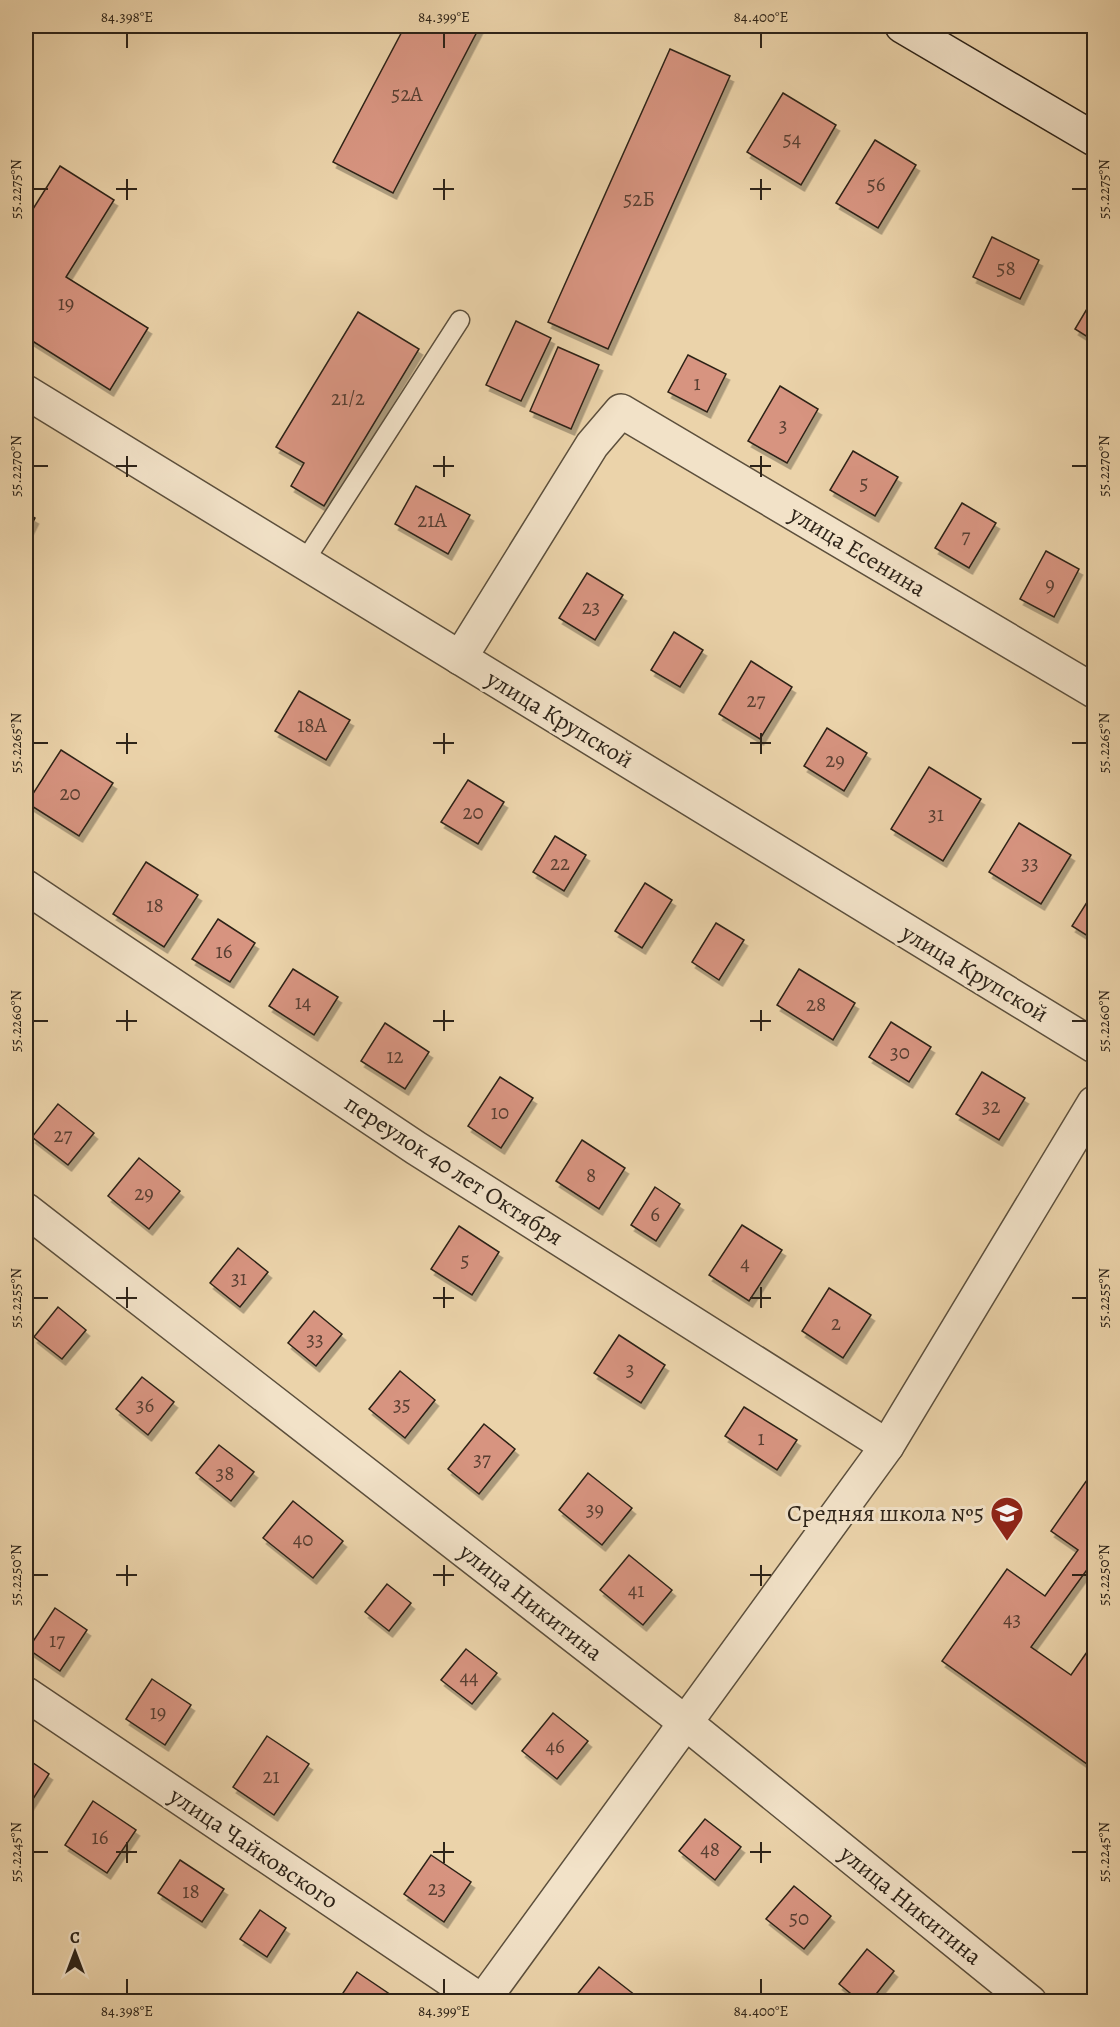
<svg xmlns="http://www.w3.org/2000/svg" width="1120" height="2027" font-family="Alegreya,serif">
<defs>
<filter id="shadow"><feDropShadow dx="3.5" dy="6" stdDeviation="0" flood-color="#0004"/></filter>
</defs>
<rect width="100%" height="100%" fill="#ebd3aa"/>
<filter id="stains"><feTurbulence type="fractalNoise" baseFrequency=".00333" numOctaves="4"/><feColorMatrix values="0 0 0 0 .2 0 0 0 0 .09 0 0 0 0 .02 0 0 0 .5 -.17"/></filter>
<radialGradient id="worn" r=".72"><stop offset=".6" stop-color="#630" stop-opacity="0"/><stop offset="1" stop-color="#630" stop-opacity=".3"/></radialGradient>
<g fill="#d79480" stroke="#2d2318" stroke-width="1.5" filter="url(#shadow)">
<polygon points="405,26 480,26 393,193 333,162"/>
<polygon points="670,49 730,76 608,349 548,322"/>
<polygon points="783,93 836,125 801,185 747,152"/>
<polygon points="875,140 916,165 878,228 836,203"/>
<polygon points="60,166 114,200 66,277 148,328 110,390 26,337 26,220"/>
<polygon points="992,237 1039,260 1020,299 973,277"/>
<polygon points="1094,297 1094,341 1075,329"/>
<polygon points="358,312 419,349 324,506 291,486 304,463 276,447"/>
<polygon points="516,321 551,338 521,401 486,385"/>
<polygon points="558,347 599,365 571,429 530,411"/>
<polygon points="688,355 726,374 707,412 668,392"/>
<polygon points="780,386 818,409 787,463 748,441"/>
<polygon points="853,451 898,477 875,516 830,490"/>
<polygon points="416,486 470,515 448,554 395,524"/>
<polygon points="962,503 996,523 969,568 935,548"/>
<polygon points="26,513 35,518 26,536"/>
<polygon points="1046,551 1079,569 1054,617 1020,599"/>
<polygon points="587,573 623,595 595,640 559,618"/>
<polygon points="674,632 703,650 680,687 651,670"/>
<polygon points="751,661 792,687 760,739 719,714"/>
<polygon points="299,691 350,720 326,760 275,731"/>
<polygon points="827,728 867,753 844,791 804,766"/>
<polygon points="61,750 113,783 79,836 27,803"/>
<polygon points="929,767 981,799 943,861 891,829"/>
<polygon points="468,780 504,802 478,844 441,822"/>
<polygon points="1019,823 1071,855 1041,904 989,872"/>
<polygon points="555,836 586,855 564,891 533,872"/>
<polygon points="146,862 198,895 164,947 113,914"/>
<polygon points="645,883 672,900 642,948 615,931"/>
<polygon points="1094,891 1094,940 1072,926"/>
<polygon points="218,919 255,943 230,982 192,959"/>
<polygon points="716,923 744,940 719,980 692,962"/>
<polygon points="293,969 338,997 314,1035 269,1006"/>
<polygon points="799,969 855,1003 833,1040 777,1005"/>
<polygon points="891,1022 931,1047 909,1082 869,1057"/>
<polygon points="385,1023 429,1052 405,1089 361,1061"/>
<polygon points="982,1072 1025,1098 999,1140 956,1114"/>
<polygon points="500,1077 533,1098 501,1148 468,1126"/>
<polygon points="58,1104 94,1133 68,1165 32,1137"/>
<polygon points="582,1140 625,1168 599,1209 556,1181"/>
<polygon points="139,1158 180,1191 149,1229 108,1196"/>
<polygon points="655,1187 680,1204 656,1241 631,1225"/>
<polygon points="742,1225 782,1250 749,1301 709,1275"/>
<polygon points="459,1226 499,1252 472,1295 431,1269"/>
<polygon points="238,1248 268,1272 240,1307 210,1283"/>
<polygon points="829,1288 871,1315 843,1358 802,1331"/>
<polygon points="58,1307 86,1330 62,1359 34,1337"/>
<polygon points="314,1311 342,1334 316,1366 288,1343"/>
<polygon points="619,1335 665,1365 641,1403 594,1373"/>
<polygon points="400,1371 435,1400 405,1438 369,1409"/>
<polygon points="142,1377 174,1402 148,1435 116,1409"/>
<polygon points="744,1407 797,1440 777,1470 725,1436"/>
<polygon points="484,1424 515,1449 479,1494 448,1469"/>
<polygon points="219,1445 254,1472 231,1501 196,1473"/>
<polygon points="1094,1470 1094,1560 1031,1647 1071,1675 1094,1642 1094,1769 942,1661 1007,1569 1045,1596 1078,1550 1051,1531"/>
<polygon points="588,1473 632,1508 602,1545 559,1510"/>
<polygon points="293,1501 343,1541 313,1578 263,1538"/>
<polygon points="629,1555 672,1590 643,1625 600,1590"/>
<polygon points="387,1584 411,1603 389,1631 365,1612"/>
<polygon points="55,1608 87,1630 60,1671 28,1649"/>
<polygon points="466,1649 497,1673 472,1704 441,1680"/>
<polygon points="152,1679 191,1705 165,1745 126,1719"/>
<polygon points="553,1713 588,1741 557,1779 522,1751"/>
<polygon points="267,1736 309,1764 274,1815 233,1787"/>
<polygon points="26,1758 49,1774 26,1810"/>
<polygon points="93,1801 136,1830 107,1873 65,1845"/>
<polygon points="705,1819 741,1847 715,1880 679,1851"/>
<polygon points="431,1855 471,1882 444,1922 404,1894"/>
<polygon points="180,1860 224,1889 202,1922 158,1893"/>
<polygon points="794,1886 831,1916 804,1949 766,1919"/>
<polygon points="260,1910 286,1928 267,1957 240,1939"/>
<polygon points="867,1949 894,1971 870,2002 861,2002 839,1984"/>
<polygon points="599,1967 640,1999 637,2002 571,2002"/>
<polygon points="357,1972 391,1995 387,2002 337,2002"/>
</g>
<g fill="none" stroke-linecap="round" stroke-linejoin="round">
<g stroke="#5c4f3c" stroke-width="21">
<polyline id="lane" points="304,562 460,320"/>
</g>
<g stroke="#5c4f3c" stroke-width="36">
<g id="street">
<polyline points="26,392 1094,1046"/>
<polyline points="460,658 592,445 621,411 1094,691"/>
<polyline points="26,887 416,1148 887,1446"/>
<polyline points="26,1210 686,1723 1030,2002"/>
<polyline points="26,1694 483,2002"/>
<polyline points="482,2002 887,1446 1094,1103"/>
</g>
</g>
<g stroke="#2d2318" stroke-width="36">
<polyline id="secondary" points="902,26 1094,139"/>
</g>
<use href="#lane" stroke="#f2e2c8" stroke-width="18"/>
<use href="#street" stroke="#f2e2c8" stroke-width="33"/>
<use href="#secondary" stroke="#f2e2c8" stroke-width="33"/>
</g>
<path fill="none" stroke="#2d2318" stroke-width="2" d="M127,33V48M444,33V48M761,33V48M127,179V200M444,179V200M761,179V200M33,189H48M116,189H137M433,189H454M750,189H771M1072,189H1087M127,456V477M444,456V477M761,456V477M33,466H48M116,466H137M433,466H454M750,466H771M1072,466H1087M127,733V754M444,733V754M761,733V754M33,743H48M116,743H137M433,743H454M750,743H771M1072,743H1087M127,1010V1031M444,1010V1031M761,1010V1031M33,1021H48M116,1021H137M433,1021H454M750,1021H771M1072,1021H1087M127,1287V1308M444,1287V1308M761,1287V1308M33,1298H48M116,1298H137M433,1298H454M750,1298H771M1072,1298H1087M127,1565V1586M444,1565V1586M761,1565V1586M33,1575H48M116,1575H137M433,1575H454M750,1575H771M1072,1575H1087M127,1842V1863M444,1842V1863M761,1842V1863M33,1852H48M116,1852H137M433,1852H454M750,1852H771M1072,1852H1087M127,1979V1994M444,1979V1994M761,1979V1994"/>
<defs>
<g id="school-pin" transform="scale(1.725)"><path d="M0 17L-7.5 6A9.5 9.5 0 1 1 7.5 6Z" fill="#8f2418" stroke="#f2e2c8"/><path d="M0-5L7-2L0 1L-7-2ZM-4 1L0 2.5L4 1V4Q0 6-4 4Z" fill="#fff"/></g>
</defs>
<g fill-rule="evenodd">
<use href="#school-pin" x="1007" y="1513"/>
</g>
<g text-anchor="middle" stroke-width="6" stroke-linejoin="round" paint-order="stroke">
<g font-size="21" fill="#583f32">
<text x="407" y="101">52А</text>
<text x="792" y="146">54</text>
<text x="876" y="191">56</text>
<text x="639" y="206">52Б</text>
<text x="1006" y="275">58</text>
<text x="66" y="310">19</text>
<text x="697" y="390">1</text>
<text x="348" y="405">21/2</text>
<text x="783" y="432">3</text>
<text x="864" y="490">5</text>
<text x="432" y="527">21А</text>
<text x="966" y="543">7</text>
<text x="1050" y="591">9</text>
<text x="591" y="614">23</text>
<text x="756" y="707">27</text>
<text x="312" y="732">18А</text>
<text x="835" y="767">29</text>
<text x="70" y="800">20</text>
<text x="473" y="819">20</text>
<text x="936" y="821">31</text>
<text x="560" y="870">22</text>
<text x="1030" y="870">33</text>
<text x="155" y="912">18</text>
<text x="224" y="958">16</text>
<text x="303" y="1009">14</text>
<text x="816" y="1011">28</text>
<text x="900" y="1059">30</text>
<text x="395" y="1063">12</text>
<text x="991" y="1113">32</text>
<text x="500" y="1119">10</text>
<text x="63" y="1142">27</text>
<text x="591" y="1182">8</text>
<text x="144" y="1200">29</text>
<text x="655" y="1221">6</text>
<text x="465" y="1267">5</text>
<text x="745" y="1270">4</text>
<text x="239" y="1285">31</text>
<text x="836" y="1330">2</text>
<text x="315" y="1346">33</text>
<text x="630" y="1376">3</text>
<text x="402" y="1411">35</text>
<text x="145" y="1412">36</text>
<text x="761" y="1445">1</text>
<text x="482" y="1466">37</text>
<text x="225" y="1480">38</text>
<text x="595" y="1516">39</text>
<text x="303" y="1546">40</text>
<text x="636" y="1597">41</text>
<text x="1012" y="1626">43</text>
<text x="57" y="1647">17</text>
<text x="469" y="1684">44</text>
<text x="158" y="1719">19</text>
<text x="555" y="1753">46</text>
<text x="271" y="1783">21</text>
<text x="100" y="1844">16</text>
<text x="710" y="1856">48</text>
<text x="437" y="1895">23</text>
<text x="191" y="1898">18</text>
<text x="799" y="1925">50</text>
</g>
<g font-size="24" fill="#2d2318" stroke="#f2e2c8">
<text transform="translate(858 551) rotate(31)" y="8">улица Есенина</text>
<text transform="translate(560 719) rotate(31)" y="8">улица Крупской</text>
<text transform="translate(975 973) rotate(31)" y="8">улица Крупской</text>
<text transform="translate(454 1170) rotate(33)" y="8">переулок 40 лет Октября</text>
<text transform="translate(531 1602) rotate(38)" y="8">улица Никитина</text>
<text transform="translate(254 1848) rotate(34)" y="8">улица Чайковского</text>
<text transform="translate(911 1905) rotate(39)" y="8">улица Никитина</text>
</g>
<g font-size="24" fill="#2d2318" stroke="#f2e2c8" text-anchor="end">
<text x="984" y="1521">Средняя школа №5</text>
</g>
</g>
<rect width="1120" height="2027" fill="none" stroke="#ebd3aa" stroke-width="66"/>
<g transform="translate(75 1952)" stroke="#f2e2c8" stroke-width="4.5" paint-order="stroke">
<path d="M0-4.5L10 22L0 15L-10 22Z" fill="#2d2318"/>
<text y="-9" font-size="16" font-weight="bold" text-anchor="middle" fill="#2d2318">С</text>
</g>
<rect x="33" y="33" width="1054" height="1961" fill="none" stroke="#2d2318" stroke-width="2"/>
<g font-size="15" text-anchor="middle" fill="#2d2318">
<text x="127" y="22">84.398°E</text>
<text x="444" y="22">84.399°E</text>
<text x="761" y="22">84.400°E</text>
<text transform="translate(16 189) rotate(-90)" y="5">55.2275°N</text>
<text transform="translate(1104 189) rotate(-90)" y="5">55.2275°N</text>
<text transform="translate(16 466) rotate(-90)" y="5">55.2270°N</text>
<text transform="translate(1104 466) rotate(-90)" y="5">55.2270°N</text>
<text transform="translate(16 743) rotate(-90)" y="5">55.2265°N</text>
<text transform="translate(1104 743) rotate(-90)" y="5">55.2265°N</text>
<text transform="translate(16 1021) rotate(-90)" y="5">55.2260°N</text>
<text transform="translate(1104 1021) rotate(-90)" y="5">55.2260°N</text>
<text transform="translate(16 1298) rotate(-90)" y="5">55.2255°N</text>
<text transform="translate(1104 1298) rotate(-90)" y="5">55.2255°N</text>
<text transform="translate(16 1575) rotate(-90)" y="5">55.2250°N</text>
<text transform="translate(1104 1575) rotate(-90)" y="5">55.2250°N</text>
<text transform="translate(16 1852) rotate(-90)" y="5">55.2245°N</text>
<text transform="translate(1104 1852) rotate(-90)" y="5">55.2245°N</text>
<text x="127" y="2016">84.398°E</text>
<text x="444" y="2016">84.399°E</text>
<text x="761" y="2016">84.400°E</text>
</g>
<rect width="100%" height="100%" filter="url(#stains)"/>
<rect width="100%" height="100%" fill="url(#worn)"/>
</svg>
